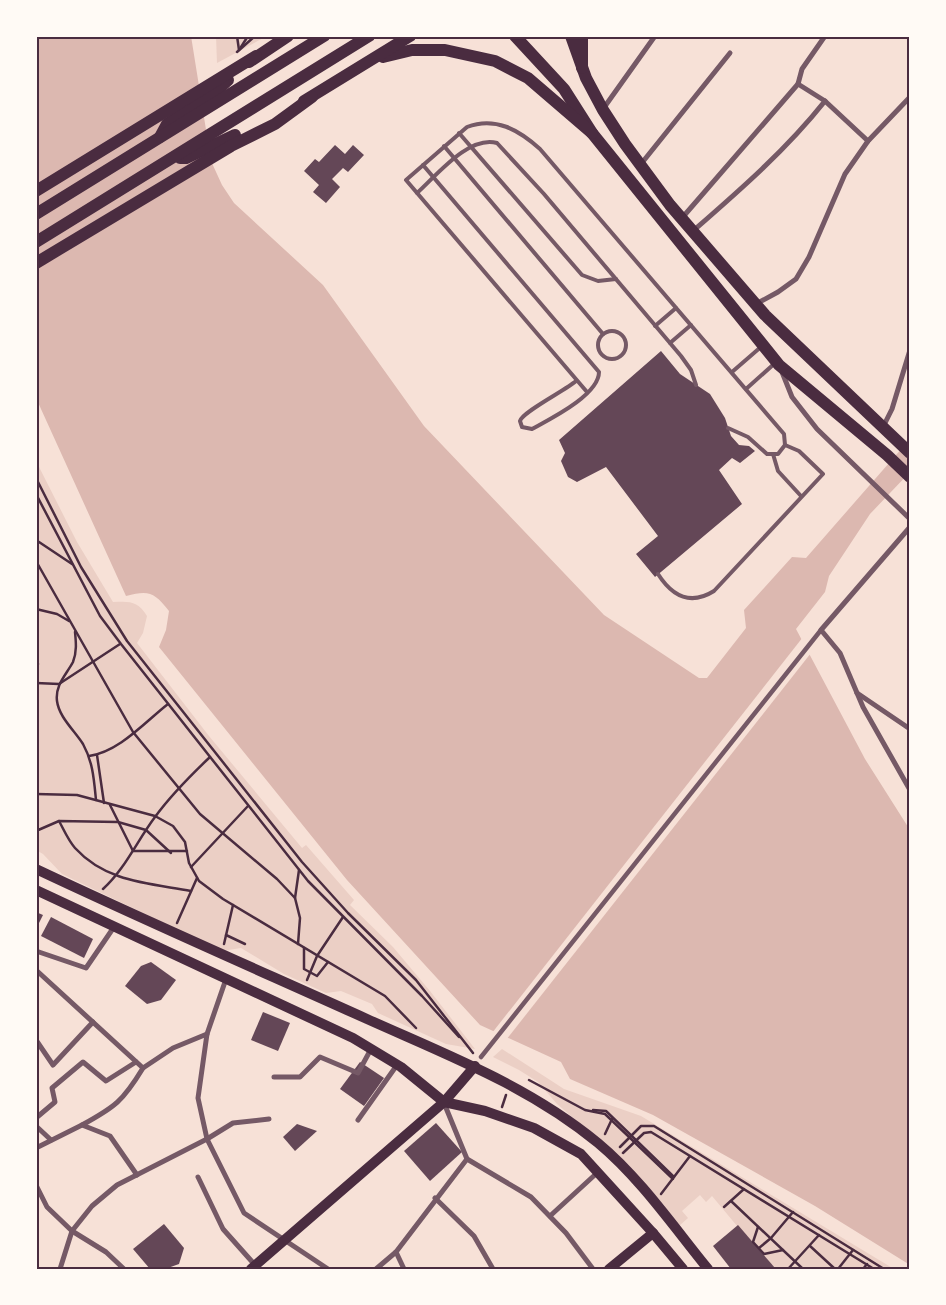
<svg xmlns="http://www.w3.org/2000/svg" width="946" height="1305" font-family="Helvetica,sans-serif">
<rect width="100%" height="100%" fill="#f7e1d7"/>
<g fill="#ebcfc5">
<polygon points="216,36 267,36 217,63"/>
<path d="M36,461L77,542L113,602C130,601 138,601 147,616L143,633L137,643L209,736L302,848L306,845L354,900L350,905L393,947L430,991L475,1049L446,1044L378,1013L372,1004L341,991L326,993L284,974L241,948L222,951L62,874L43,854L36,850Z"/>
<polygon points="502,1049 564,1089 641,1116 894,1269 773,1269 712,1196 706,1202 700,1195 682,1211 688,1218 679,1226 664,1214 665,1206 613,1152 557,1104 538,1082 519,1070 493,1057"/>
</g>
<path fill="#dcb8b0" d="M36,36H191L211,161L222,185L234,203L323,285L424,426L604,615L699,678H707L746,628L744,610L792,557L806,558L910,439V472L870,514L829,576L825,592L796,629L865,759L910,830V1265L815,1206L653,1115L570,1079L561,1062L480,1025L347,880L159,647L166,630L169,611C154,592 149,590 126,596L36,398Z"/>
<polygon fill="#f7e1d7" points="803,637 811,653 506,1040 492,1033"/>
<g fill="#644757">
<polygon points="335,145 345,154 353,145 364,155 348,172 343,168 332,179 340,187 326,203 313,192 319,185 304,171 315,159 319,162"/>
<polygon points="661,351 680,374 710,394 725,418 731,436 739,445 749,446 755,451 740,463 732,458 719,470 742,504 655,577 636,554 658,536 606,467 577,482 568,477 561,461 565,453 559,440"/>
<polygon points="36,912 43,915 36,929"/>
<polygon points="51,917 93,939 84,958 41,936"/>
<polygon points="151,962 176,980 161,1000 147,1004 125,986 141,966"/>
<polygon points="263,1012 290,1023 278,1051 251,1040"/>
<polygon points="360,1062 384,1078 364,1106 340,1089"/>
<polygon points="436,1123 462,1152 430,1181 404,1151"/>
<polygon points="297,1124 317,1131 295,1151 283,1137"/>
<polygon points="164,1224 184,1248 179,1264 165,1269 150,1269 133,1249"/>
<polygon points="738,1225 775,1268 775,1269 731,1269 713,1246"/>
</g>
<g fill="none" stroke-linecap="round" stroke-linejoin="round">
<g stroke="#4a2c40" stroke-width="2.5">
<polyline points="237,36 239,50"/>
<polyline points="241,47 248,36"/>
<polyline points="237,52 255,36"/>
<polyline points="36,478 81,567 127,641 302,862 348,913 416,980 473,1053"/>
<polyline points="36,494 100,616 121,644 308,881 422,996 459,1037"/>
<polyline points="36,540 72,564"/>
<polyline points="36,561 133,732 200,814 277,879 295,898"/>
<polyline points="36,609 57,614 69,621"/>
<path d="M75,632C76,642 77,652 73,662C66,675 55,685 57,701C59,717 74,730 83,744C93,762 94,780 96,800"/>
<polyline points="36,667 38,664"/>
<polyline points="36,683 59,684 120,644"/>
<polyline points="97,755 104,803"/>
<path d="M89,756C119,752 145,722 168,704"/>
<polyline points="36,794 77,795 155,816 173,826 185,842 189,863 199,881 223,899 385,996 416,1028"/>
<polyline points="110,805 133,851 187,851"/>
<path d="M59,821C64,830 68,840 75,848C106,882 148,883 191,891"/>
<polyline points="36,831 59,821 118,822 146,830 171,853"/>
<polyline points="191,867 248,806"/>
<path d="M103,889C125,869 137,841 155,817C171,795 190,776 210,757"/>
<polyline points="177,923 197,878"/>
<polyline points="226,935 245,944"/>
<polyline points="224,944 233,905"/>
<polyline points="298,944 300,918 295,898 299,870"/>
<polyline points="304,948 304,969 317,976 328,962"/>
<polyline points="307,980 317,956 343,917"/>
<polyline points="529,1080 585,1110 605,1114 673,1179"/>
<polyline points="502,1107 506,1095"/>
<polyline points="593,1110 606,1111 674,1177"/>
<polyline points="605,1134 612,1119"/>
<polyline points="620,1147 641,1126 654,1126 884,1269"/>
<polyline points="623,1153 644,1133 651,1132 874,1269"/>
<polyline points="661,1194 690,1156"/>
<polyline points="731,1201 803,1269"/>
<polyline points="724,1207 744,1189"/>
<polyline points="758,1227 753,1242 764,1254 783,1250"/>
<polyline points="810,1246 835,1269"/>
<polyline points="759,1248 771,1238 793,1212"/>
<polyline points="788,1269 819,1235"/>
<polyline points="838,1269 853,1250"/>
<polyline points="863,1269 867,1264"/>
</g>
<g stroke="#755966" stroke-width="4">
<polyline points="459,133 582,275 598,281 616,279"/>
<polyline points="444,146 603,334"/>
<path d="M423,165L599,372C599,395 550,419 532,429L522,427L520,421C522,412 566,390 576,381"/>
<path d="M417,193C437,175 469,135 497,143L544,194L681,356L691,370L696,385"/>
<polyline points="655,326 676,308"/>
<circle cx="612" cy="345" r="14"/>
<polyline points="670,343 691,325"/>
<polyline points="732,372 762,346"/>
<polyline points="746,389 774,364"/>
<path d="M587,392L406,180L467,127C495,116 519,130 540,149L784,434L785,445L778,454H767L748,437L728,428"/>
<polyline points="773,454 778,471 801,496"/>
<path d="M658,574C672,596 690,606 714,591L823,474L799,451L785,445"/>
<polyline points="909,650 910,651"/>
</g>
<polyline stroke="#755966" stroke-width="4.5" points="481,1057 821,630"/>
<g stroke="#755966" stroke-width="5">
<polyline points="825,36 802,69 798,84 825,101 868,141"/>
<polyline points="603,109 655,36"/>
<polyline points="641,164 730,53"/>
<polyline points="682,218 798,84"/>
<path d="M693,231C740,190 786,150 825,101"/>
<polyline points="756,304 778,292 796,279 809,257 845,174 868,141 910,97"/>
<polyline points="782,372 792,397 817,429 910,519"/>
<polyline points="883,427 892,409 910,350"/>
<polyline points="910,527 821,630 840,653 863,707 910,790"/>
<polyline points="857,693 910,729"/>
<polyline points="36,951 86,968 114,927"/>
<polyline points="36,970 143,1068 173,1048 207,1034"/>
<polyline points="226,979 207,1034 198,1098 207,1139 244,1213 328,1269"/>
<polyline points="36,1040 53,1065 93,1022"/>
<polyline points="274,1077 300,1077 320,1057 358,1073 371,1049"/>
<polyline points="444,1103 467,1159 531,1197 566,1233 593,1269"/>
<polyline points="36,1118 55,1102 52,1088 83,1062 106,1081 136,1062"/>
<polyline points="358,1120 397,1065"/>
<path d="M82,1125C115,1107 123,1101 143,1068"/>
<polyline points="36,1126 51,1140"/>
<polyline points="36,1148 82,1125 110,1136 137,1175"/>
<polyline points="198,1177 223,1229 255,1265"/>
<polyline points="36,1185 47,1207 72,1231 106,1252 124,1269"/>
<polyline points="435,1198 474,1236 493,1269"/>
<polyline points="550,1216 598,1172"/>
<polyline points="396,1252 404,1269"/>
<polyline points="60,1269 72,1231 92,1206 117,1185 207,1139 233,1123 269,1119"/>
<polyline points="376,1269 396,1252 467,1159"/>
</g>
<g stroke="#4a2c40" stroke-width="10">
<path d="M36,869C146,921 256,969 367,1019C447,1055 529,1086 598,1143C640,1178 673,1226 708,1269"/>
<polyline points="36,890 353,1038 401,1067 444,1102 485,1111 534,1128 581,1154 653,1233 683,1269"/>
<polyline points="251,1269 444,1102 475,1066"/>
<polyline points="609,1269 653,1233"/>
</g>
<g stroke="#4a2c40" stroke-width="12">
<polyline points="515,36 564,89 592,133 779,365 887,455 910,477"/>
<polyline points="571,36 586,78 603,110 625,144 670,205 765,315 910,453"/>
</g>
<g stroke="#4a2c40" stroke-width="12">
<polyline points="582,36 582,68"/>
<polyline points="383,57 412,50 445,50 495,61 528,78 592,133"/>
<polyline points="249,62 288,36"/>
<polyline points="304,101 410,36"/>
<polyline points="160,137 167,124 214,93 228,80"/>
<polyline points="180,158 186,158 235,135"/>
<polyline points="36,191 256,56"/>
<polyline points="36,214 324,36"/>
<polyline points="36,242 369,36"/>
<polyline points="36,263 231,146 275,124 312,97"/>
</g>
</g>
<rect width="946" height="1305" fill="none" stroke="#fffaf5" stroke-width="75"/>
<rect x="38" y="38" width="870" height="1230" fill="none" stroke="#4a2c40" stroke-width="2"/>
</svg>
